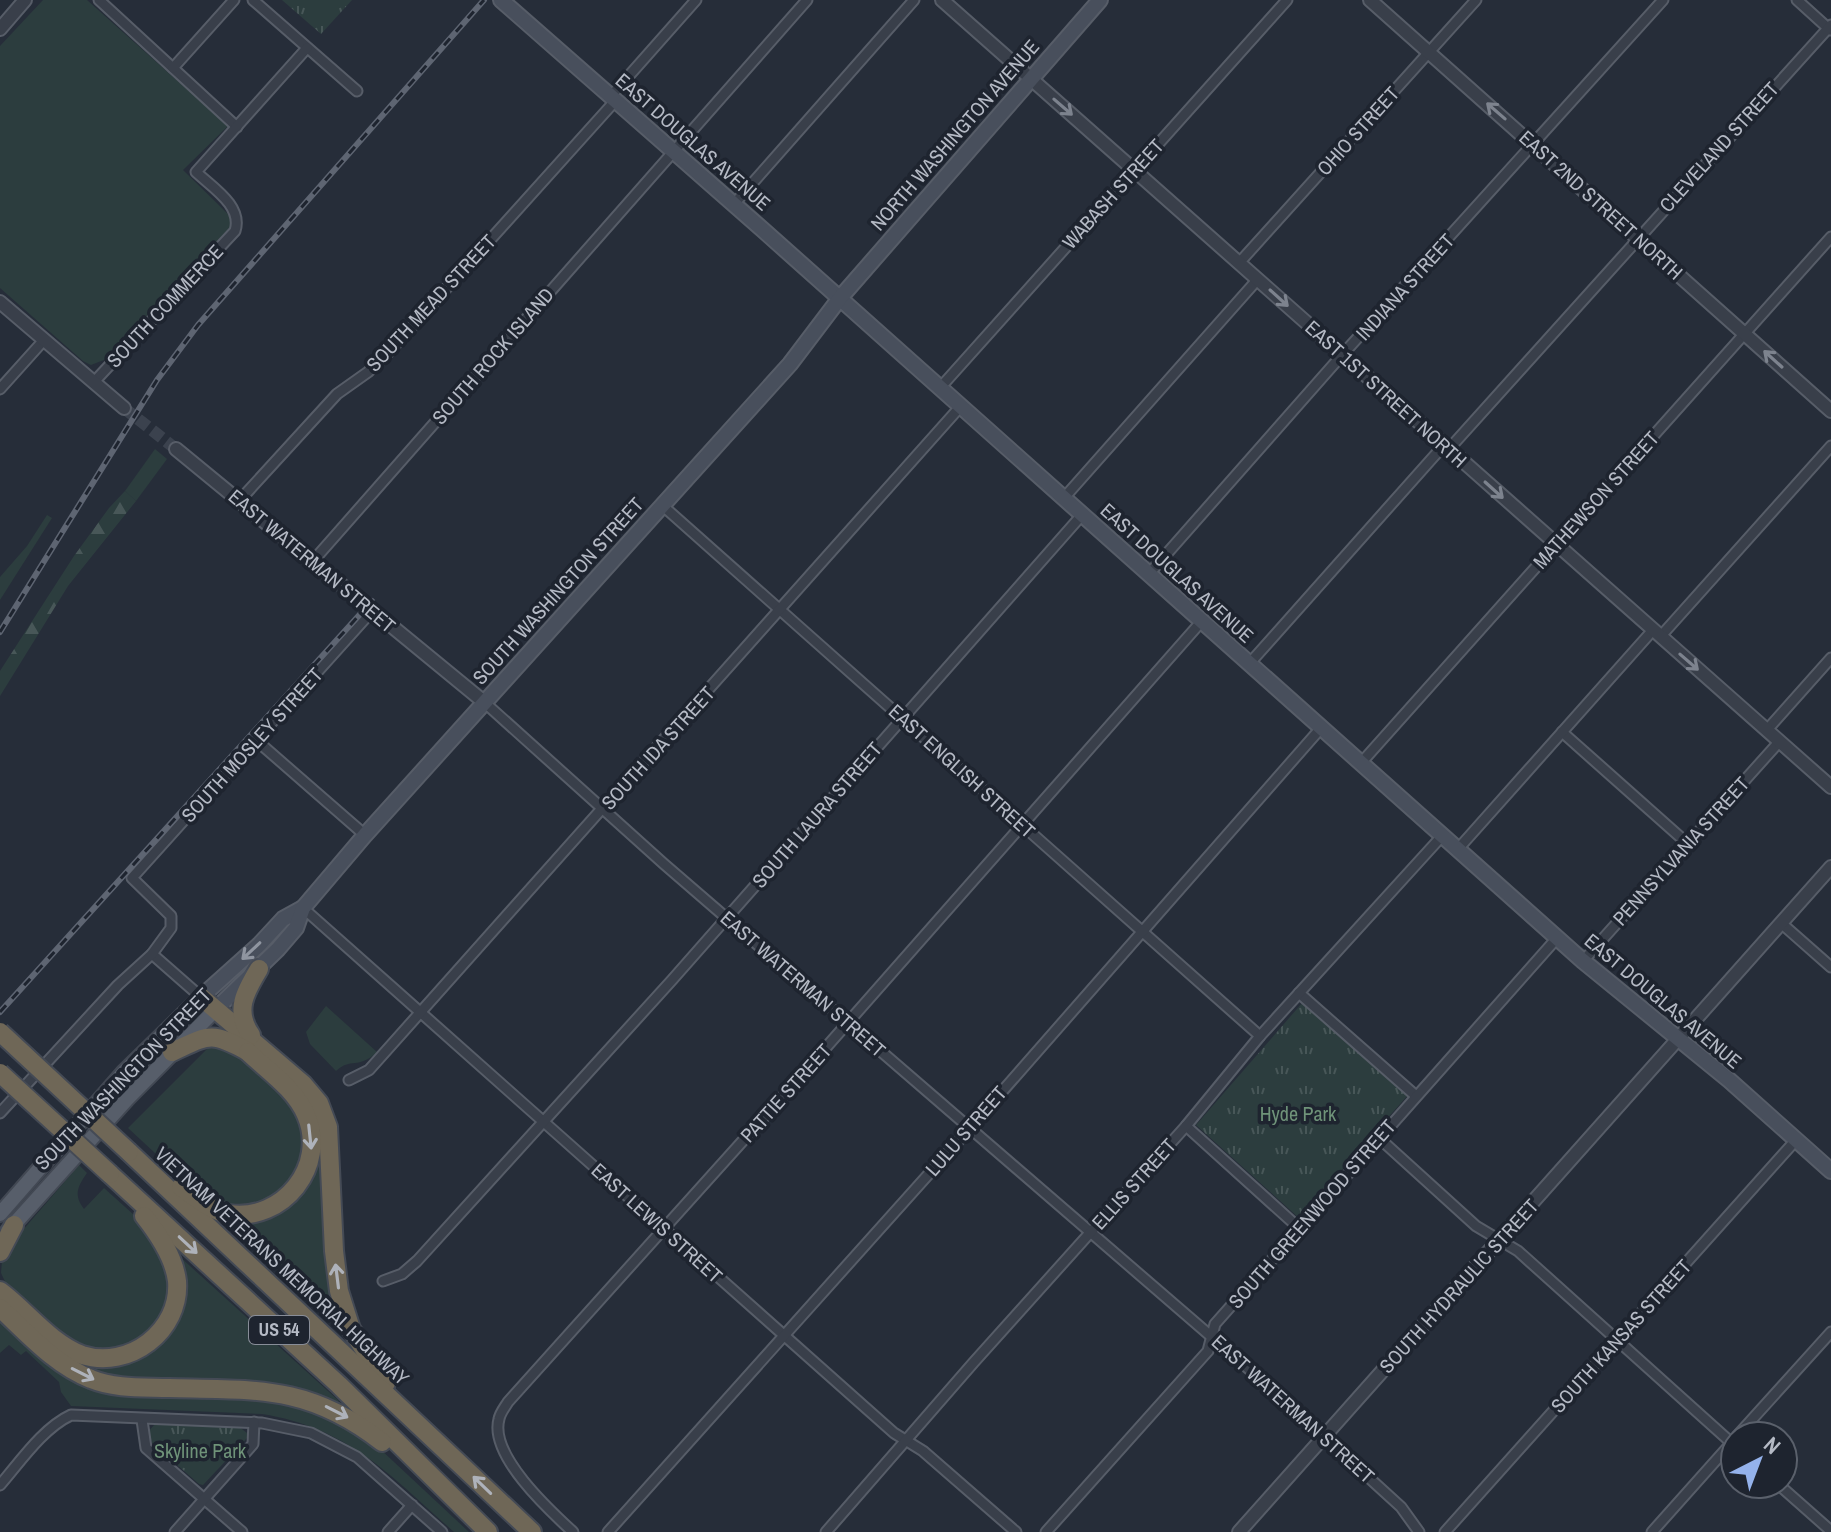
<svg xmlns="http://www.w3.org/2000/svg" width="1831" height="1532" font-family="'Archivo Narrow',sans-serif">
<defs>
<pattern id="forest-firs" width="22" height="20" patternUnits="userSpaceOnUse" patternTransform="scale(2)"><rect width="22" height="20" fill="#2c3d3e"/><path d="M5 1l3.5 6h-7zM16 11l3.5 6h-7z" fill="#485758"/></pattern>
<pattern id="park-tufts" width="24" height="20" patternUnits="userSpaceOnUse" patternTransform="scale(2)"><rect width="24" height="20" fill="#2c3d3e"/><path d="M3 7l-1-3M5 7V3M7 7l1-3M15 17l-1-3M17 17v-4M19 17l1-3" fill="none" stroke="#485758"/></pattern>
</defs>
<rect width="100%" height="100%" fill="#262d39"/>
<g fill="#2c3d3e">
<polygon points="43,0 87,0 228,126 183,170 230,216 231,226 109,358 91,365 83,361 0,288 0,46"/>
<polygon points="155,449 167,459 136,501 125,491"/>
<polygon points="47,515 52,518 0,600 0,577 27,546"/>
<path d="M326,1006L377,1052C358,1070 351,1057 336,1071L310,1044L306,1032Z"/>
<polygon points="224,1041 293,1100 305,1125 304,1163 269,1204 231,1210 199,1194 128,1128 211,1045"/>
<polygon points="317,1108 343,1331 221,1220 292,1197"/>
<path d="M79,1165L87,1173C78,1186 73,1195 84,1209L104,1188L144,1224L170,1275V1300L148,1337L105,1352L73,1345L8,1288L1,1273L2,1260L10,1245Z"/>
<polygon points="179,1256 339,1401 335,1405 134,1381 95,1374 51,1343 73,1356 156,1343"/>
<path d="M0,1316L64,1372L280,1396L363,1433L469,1532H454C391,1476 349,1428 262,1414L71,1406L61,1392L59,1382L26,1351L21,1355L9,1345L0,1353Z"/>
</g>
<polygon fill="url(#forest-firs)" points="125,491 136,501 68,586 0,696 0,671 74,556 109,508"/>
<g fill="url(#park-tufts)">
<polygon points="282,0 352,0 321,34"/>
<polygon points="1303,1002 1408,1095 1299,1218 1196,1125"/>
<polygon points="155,1424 238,1426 247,1433 247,1438 203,1485 199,1484 152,1443 148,1432"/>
</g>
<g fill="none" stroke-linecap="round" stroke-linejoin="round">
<polyline stroke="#3b424e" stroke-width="12" stroke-dasharray="12 6" stroke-linecap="butt" points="124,408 176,449"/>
<g stroke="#575d68" stroke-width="13">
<g id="minor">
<polyline points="99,0 237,127"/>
<polyline points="253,0 357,91"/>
<polyline points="1797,0 1830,30"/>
<polyline points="173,68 234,0"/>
<polyline points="611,96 696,0"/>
<polyline points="734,204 914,0"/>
<polyline points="1239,263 1476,0"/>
<path d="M93,383L235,231C243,206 213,188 196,172L307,48"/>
<polyline points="0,389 44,340"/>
<polyline points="939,389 1287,0"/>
<polyline points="1449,449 1831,25"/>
<polyline points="1063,499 1258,279"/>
<polyline points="240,500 337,394 368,372 390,351 616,100"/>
<polyline points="663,506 1260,1036"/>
<polyline points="313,561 807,0"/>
<polyline points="1148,575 1334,364 1663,0"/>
<polyline points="1660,637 1831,446"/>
<polyline points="1249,664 1444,445"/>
<polyline points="484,702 664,864 1264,1382 1401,1507 1419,1532"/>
<polyline points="1766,731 1831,658"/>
<polyline points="1562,732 1688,844"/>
<polyline points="256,740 365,835"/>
<polyline points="1361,763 1831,237"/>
<polyline points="1458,849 1653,630"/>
<polyline points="303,908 894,1433 923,1451 1016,1532"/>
<polyline points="1781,923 1831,967"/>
<polyline points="152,954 201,997"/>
<polyline points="1583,961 1779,742"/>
<polyline points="1299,993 1416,1096"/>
<polyline points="349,1080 369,1070 960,407"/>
<polyline points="0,1113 118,985 152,954 171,928 171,916 132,878 371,612"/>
<polyline points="1186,1126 1299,1228"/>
<polyline points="1379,1138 1476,1226 1518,1251 1735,1446"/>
<polyline points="383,1281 402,1274 417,1261 672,980 1081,516"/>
<polyline points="142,1420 146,1448 242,1532"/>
<polyline points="1737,1436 1831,1332"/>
<polyline points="1778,1484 1831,1531"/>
<path d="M0,1485C20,1462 43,1428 71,1415L262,1423L311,1433L357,1457L442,1532"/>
<polyline points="175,1532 253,1444 254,1422"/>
<polyline points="388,1532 412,1505"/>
<path d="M573,1532C549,1510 489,1455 499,1419C500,1413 505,1407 508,1402L792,1086L1201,622"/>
<polyline points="608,1532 970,1128 1321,728"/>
<polyline points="826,1532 974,1362 1186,1126 1260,1036 1442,836"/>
<polyline points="1046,1532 1208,1351 1215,1324 1557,938"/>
<polyline points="1445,1532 1796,1140"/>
<polyline points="1652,1532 1735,1439"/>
</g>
</g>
<g stroke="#575d68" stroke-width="16">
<g id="tertiary">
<polyline points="942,0 1831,787"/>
<polyline points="1370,0 1831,411"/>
<polyline points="0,29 25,0"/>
<polyline points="0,302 124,408"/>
<polyline points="176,449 484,702"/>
<polyline points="1239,1532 1831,867"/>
</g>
</g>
<g stroke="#575d68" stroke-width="18">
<g id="secondary">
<polyline points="501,0 762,229 1583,961 1729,1080 1831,1171"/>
<polyline points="201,997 259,945 283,919 303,908"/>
<polyline points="216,1009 278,949 296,928 303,908 365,835 790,364 840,298 1100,0"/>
</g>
</g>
<g stroke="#424853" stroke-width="18">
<g id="primary">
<polyline points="0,1214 124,1072 201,997"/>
<polyline points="8,1231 127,1099 216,1009"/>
</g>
</g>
<g stroke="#444a55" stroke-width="22">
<g id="motorway">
<polyline points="201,997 303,1084 319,1103 328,1127 334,1251 339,1291 351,1329 386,1383"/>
<path d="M251,1035C234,1011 245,992 259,969"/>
<path d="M172,1052C209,1035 210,1031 247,1051"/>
<polyline points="129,1152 532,1532"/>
<polyline points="110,1174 339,1385 488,1532"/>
<path d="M181,1187C195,1197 211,1211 229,1214C283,1222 328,1166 306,1115C295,1089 268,1071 248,1052"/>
<polyline points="0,1252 14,1225"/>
<path d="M0,1291C27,1311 50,1343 82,1355C129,1370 181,1331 177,1281C174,1257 159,1235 144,1216"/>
<path d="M0,1308C27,1333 55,1365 91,1379C115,1389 144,1387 169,1388C257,1390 309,1385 382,1442"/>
</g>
</g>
<use href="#minor" stroke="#393f4a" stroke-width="9"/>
<use href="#tertiary" stroke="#393f4a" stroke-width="12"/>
<use href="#secondary" stroke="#484f5c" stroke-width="14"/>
<use href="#primary" stroke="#575e6a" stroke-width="14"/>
<use href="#motorway" stroke="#6f6757" stroke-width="18"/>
<g stroke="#5e6572" stroke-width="6">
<g id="rail">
<polyline points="0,632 157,380 198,325 484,0"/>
<polyline points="0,1012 372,601"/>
</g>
</g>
<use href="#rail" stroke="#1e242f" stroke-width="3" stroke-dasharray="9" stroke-linecap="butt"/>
<g stroke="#444a55" stroke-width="22" stroke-linecap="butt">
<g id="motorway-bridge">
<polyline points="0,1032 129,1152"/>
<polyline points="0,1073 110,1174"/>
</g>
</g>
<use href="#motorway-bridge" stroke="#6f6757" stroke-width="18"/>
</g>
<defs><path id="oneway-shaft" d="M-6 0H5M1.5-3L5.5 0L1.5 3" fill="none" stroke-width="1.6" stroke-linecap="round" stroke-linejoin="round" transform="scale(2)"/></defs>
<g stroke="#7d838e">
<use href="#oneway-shaft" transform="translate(1063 107) rotate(41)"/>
<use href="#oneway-shaft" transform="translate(1496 111) rotate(-139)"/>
<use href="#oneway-shaft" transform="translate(1279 298) rotate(42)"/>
<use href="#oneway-shaft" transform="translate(1773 359) rotate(-138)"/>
<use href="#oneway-shaft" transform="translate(1494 490) rotate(42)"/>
<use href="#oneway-shaft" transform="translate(1689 662) rotate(41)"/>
</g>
<use stroke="#8f95a0" href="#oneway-shaft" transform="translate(251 951) rotate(137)"/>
<g stroke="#aeb2ba">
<use href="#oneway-shaft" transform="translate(310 1137) rotate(84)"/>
<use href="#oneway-shaft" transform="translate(188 1245) rotate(43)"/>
<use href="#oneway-shaft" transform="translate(337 1276) rotate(-97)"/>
<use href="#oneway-shaft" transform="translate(83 1374) rotate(27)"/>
<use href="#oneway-shaft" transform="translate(337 1412) rotate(27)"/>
<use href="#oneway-shaft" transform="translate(482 1485) rotate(-136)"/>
</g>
<g text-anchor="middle" stroke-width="7" stroke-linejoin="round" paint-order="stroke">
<rect fill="#1e242f" stroke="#888d98" stroke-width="2" x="249" y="1316" width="60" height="28" rx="6"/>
<g font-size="18" font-weight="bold" fill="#b5bac5">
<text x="279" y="1336">US 54</text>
</g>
<g font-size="20" fill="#b5bac5" stroke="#1e242f">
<text transform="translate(1358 131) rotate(-48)" y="7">OHIO STREET</text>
<text transform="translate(955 135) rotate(-49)" y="7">NORTH WASHINGTON AVENUE</text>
<text transform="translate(693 142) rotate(41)" y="7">EAST DOUGLAS AVENUE</text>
<text transform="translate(1719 147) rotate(-48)" y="7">CLEVELAND STREET</text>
<text transform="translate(1113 194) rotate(-48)" y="7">WABASH STREET</text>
<text transform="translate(1601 205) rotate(42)" y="7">EAST 2ND STREET NORTH</text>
<text transform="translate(1405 287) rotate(-48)" y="7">INDIANA STREET</text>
<text transform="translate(431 303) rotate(-47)" y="7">SOUTH MEAD STREET</text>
<text transform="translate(165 306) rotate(-47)" y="7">SOUTH COMMERCE</text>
<text transform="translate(493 356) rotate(-49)" y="7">SOUTH ROCK ISLAND</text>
<text transform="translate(1386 394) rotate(42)" y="7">EAST 1ST STREET NORTH</text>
<text transform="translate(1596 500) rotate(-48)" y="7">MATHEWSON STREET</text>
<text transform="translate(312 561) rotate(40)" y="7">EAST WATERMAN STREET</text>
<text transform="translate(1177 573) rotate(42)" y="7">EAST DOUGLAS AVENUE</text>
<text transform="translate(558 591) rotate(-48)" y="7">SOUTH WASHINGTON STREET</text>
<text transform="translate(252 745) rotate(-48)" y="7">SOUTH MOSLEY STREET</text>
<text transform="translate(658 748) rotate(-48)" y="7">SOUTH IDA STREET</text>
<text transform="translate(962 771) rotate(42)" y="7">EAST ENGLISH STREET</text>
<text transform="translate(817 815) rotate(-49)" y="7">SOUTH LAURA STREET</text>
<text transform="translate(1681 851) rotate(-48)" y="7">PENNSYLVANIA STREET</text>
<text transform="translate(803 984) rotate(41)" y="7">EAST WATERMAN STREET</text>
<text transform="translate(1663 1001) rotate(40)" y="7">EAST DOUGLAS AVENUE</text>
<text transform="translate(123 1079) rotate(-46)" y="7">SOUTH WASHINGTON STREET</text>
<text transform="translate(786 1093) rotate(-48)" y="7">PATTIE STREET</text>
<text transform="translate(966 1131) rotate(-49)" y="7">LULU STREET</text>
<text transform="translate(1134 1184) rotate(-48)" y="7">ELLIS STREET</text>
<text transform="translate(1312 1214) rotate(-49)" y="7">SOUTH GREENWOOD STREET</text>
<text transform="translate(657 1223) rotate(42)" y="7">EAST LEWIS STREET</text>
<text transform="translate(282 1266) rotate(43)" y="7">VIETNAM VETERANS MEMORIAL HIGHWAY</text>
<text transform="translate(1459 1286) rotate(-48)" y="7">SOUTH HYDRAULIC STREET</text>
<text transform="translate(1621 1336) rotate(-48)" y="7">SOUTH KANSAS STREET</text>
<text transform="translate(1293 1409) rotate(42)" y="7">EAST WATERMAN STREET</text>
</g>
<g font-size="20" fill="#6f9379" stroke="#1e242f">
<text x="1298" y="1121">Hyde Park</text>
<text x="200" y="1458">Skyline Park</text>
</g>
</g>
<g transform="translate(1759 1460) rotate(42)"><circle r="38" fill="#1e242f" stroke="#5a606b" stroke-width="2"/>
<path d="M0-6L14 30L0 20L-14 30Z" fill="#94b2eb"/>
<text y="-12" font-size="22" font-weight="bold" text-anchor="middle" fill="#b5bac5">N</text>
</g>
</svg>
